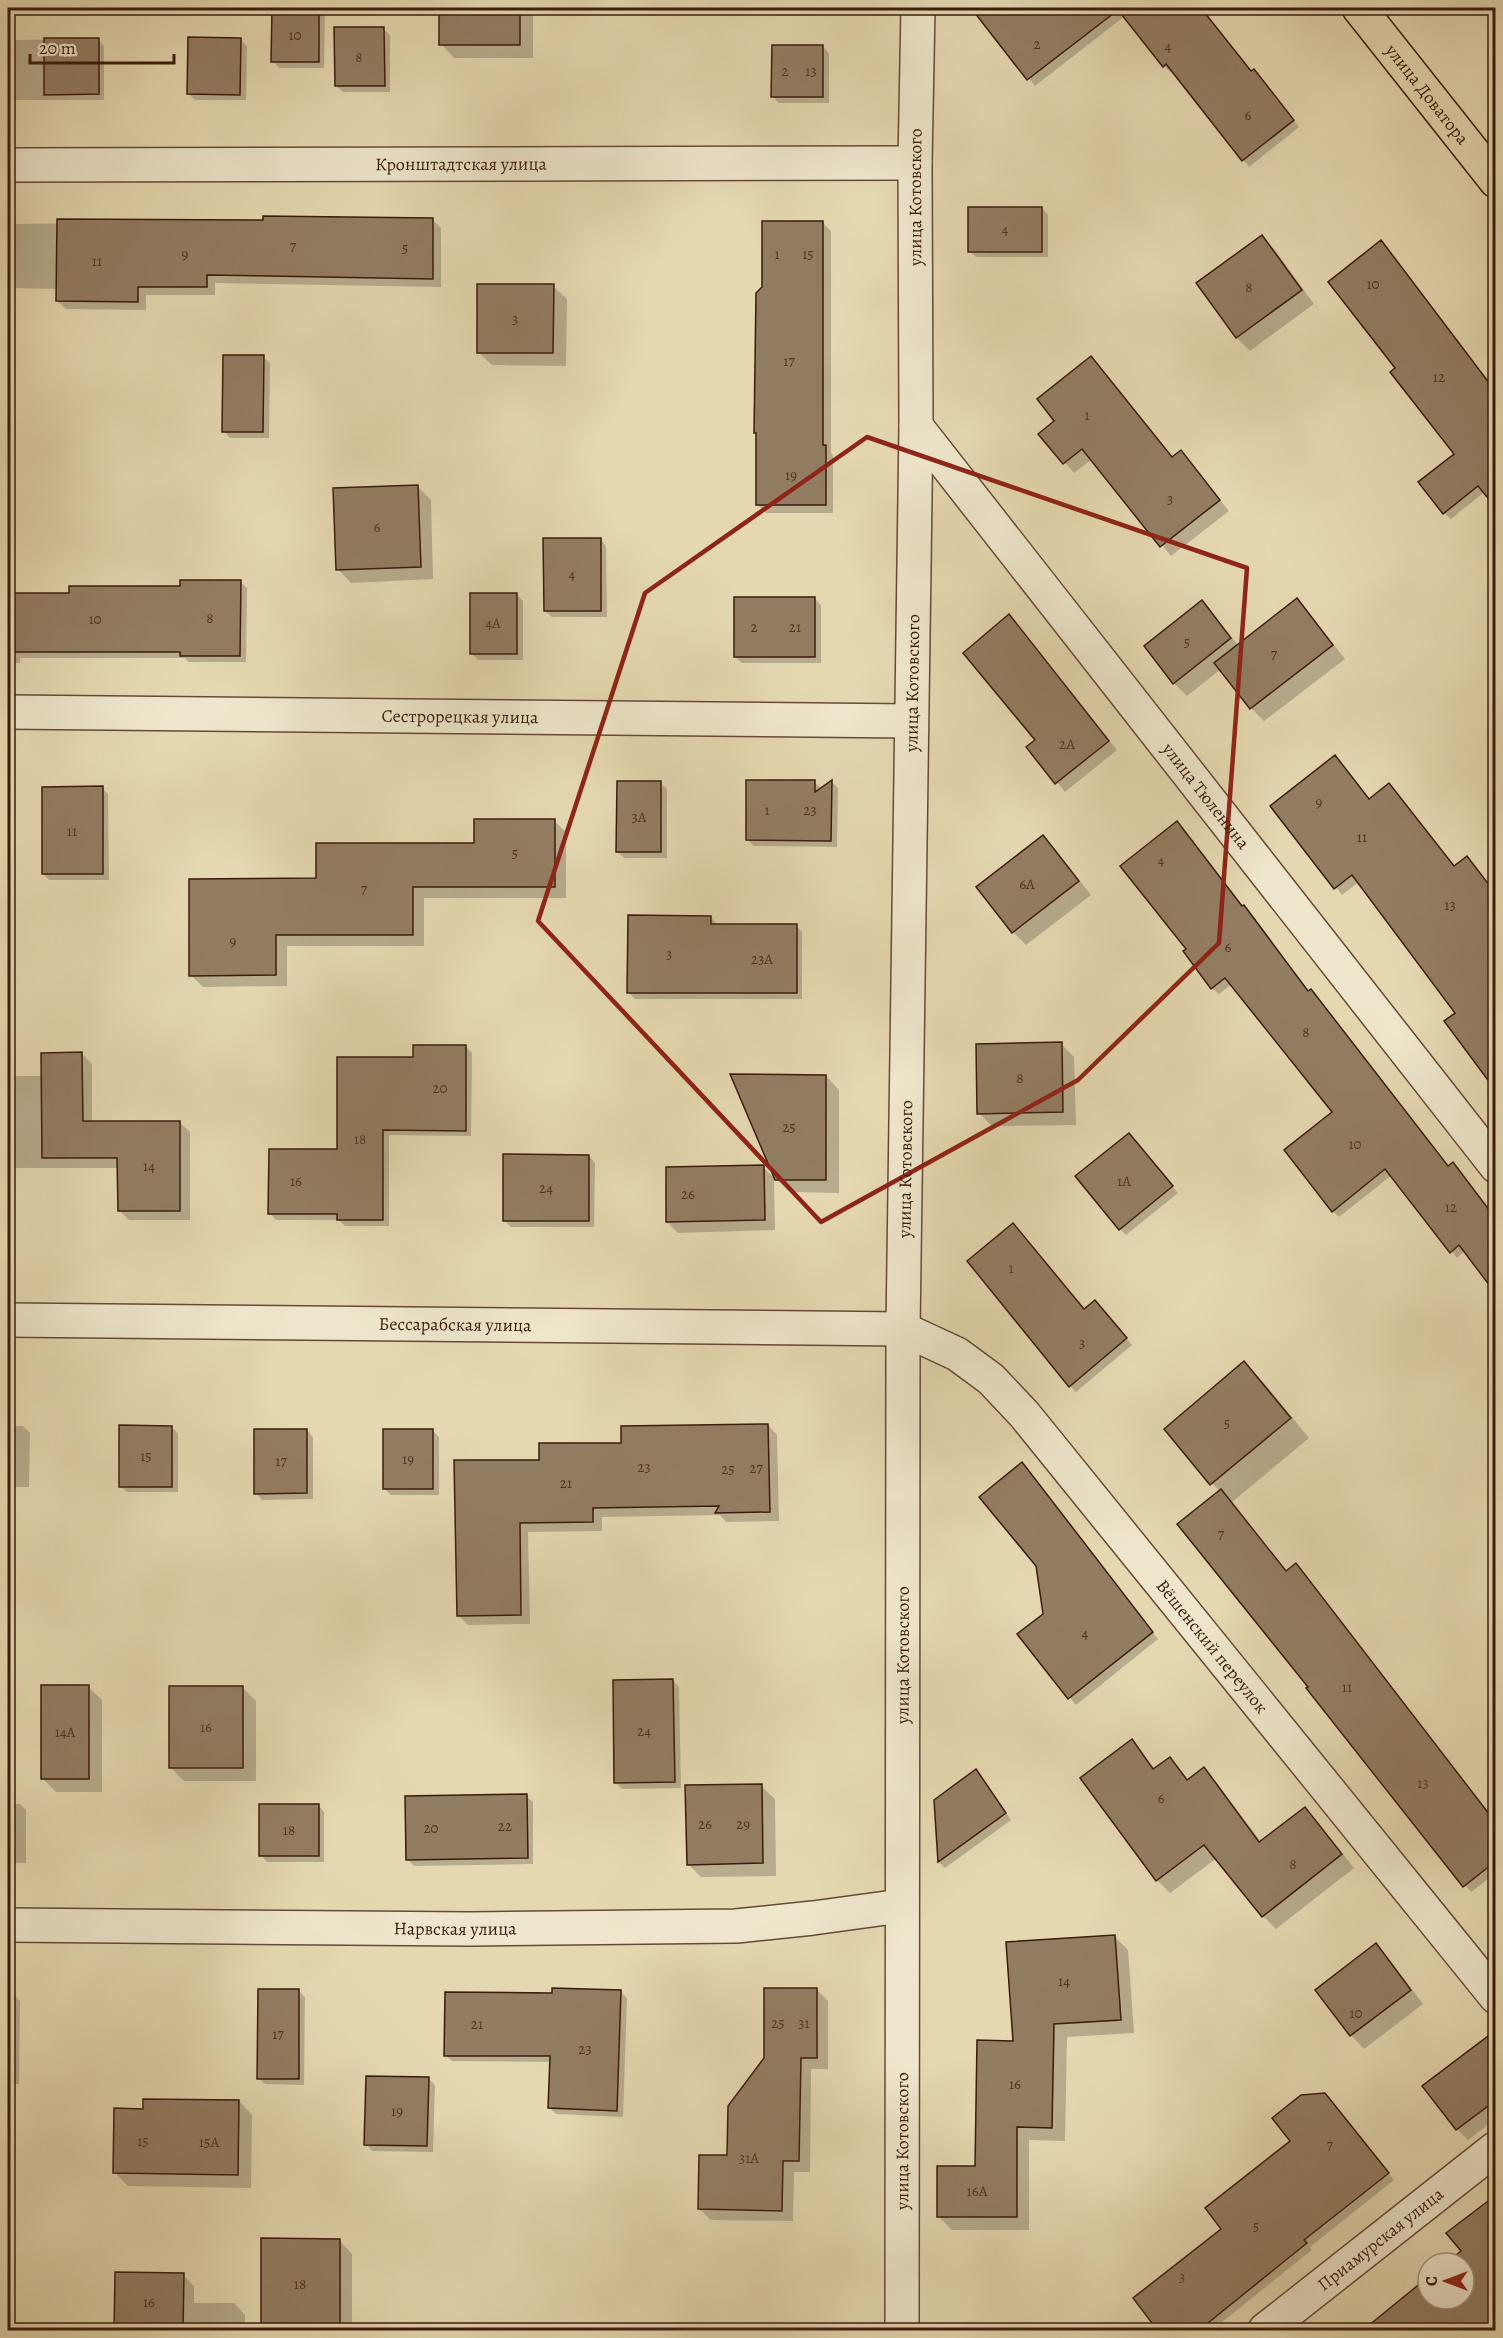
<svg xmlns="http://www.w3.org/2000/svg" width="1503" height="2338" font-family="Alegreya,serif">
<rect width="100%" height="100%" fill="#e5d8b1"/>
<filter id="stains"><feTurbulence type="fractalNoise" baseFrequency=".00333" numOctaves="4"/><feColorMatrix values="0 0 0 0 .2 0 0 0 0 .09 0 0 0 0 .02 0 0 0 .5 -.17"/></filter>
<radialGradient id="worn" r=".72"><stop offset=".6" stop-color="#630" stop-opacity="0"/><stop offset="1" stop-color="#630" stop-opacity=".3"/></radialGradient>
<g fill="#0003">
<polygon points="273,8 325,8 324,68 279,68 273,61"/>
<polygon points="441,8 533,8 533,58 454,58 441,44"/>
<polygon points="973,8 1201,8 1252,73 1260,78 1299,127 1249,167 1173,70 1170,72 1164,66 1125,16 1035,86"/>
<polygon points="383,29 390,35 390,92 343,92 336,86"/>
<polygon points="98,39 104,46 104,100 8,100 8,40"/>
<polygon points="240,39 247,46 246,100 195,100 188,93"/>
<polygon points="822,46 829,53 829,103 779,103 772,96"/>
<polygon points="1042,208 1048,215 1048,257 976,257 969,251"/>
<polygon points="432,219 441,228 441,287 215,283 215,295 146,295 146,310 66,309 57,301 58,289 8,288 8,224"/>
<polygon points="822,222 831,231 831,453 833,455 833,513 766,513 758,505"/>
<polygon points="1262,237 1275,250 1314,304 1250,351 1237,338 1198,284"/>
<polygon points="1381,242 1496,392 1488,489 1451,519 1444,513 1456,454 1398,368"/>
<polygon points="553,286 567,299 566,366 492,365 478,352"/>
<polygon points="263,357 270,363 269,438 230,438 224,431"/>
<polygon points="1100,368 1173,458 1181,452 1229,511 1171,556 1092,459 1074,473 1040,434 1057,421"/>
<polygon points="418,487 431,500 433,579 351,583 338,569"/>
<polygon points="600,539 606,546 607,617 552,617 545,611"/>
<polygon points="240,582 247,588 246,662 188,662 185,658 20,658 20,663 8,663 8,594 70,594 182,588"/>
<polygon points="516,594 523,601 523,660 478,660 471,653"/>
<polygon points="814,598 821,605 821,663 742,663 735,657"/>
<polygon points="1297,600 1310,614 1345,659 1264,721 1251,708 1221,669 1187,696 1174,683 1202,602 1239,646"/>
<polygon points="1009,616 1117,750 1065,792 1028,747 1037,740"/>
<polygon points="814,782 822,789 832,782 838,788 837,847 754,846 747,839"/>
<polygon points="660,783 667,789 667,858 624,858 617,852"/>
<polygon points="1389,785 1455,867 1457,1013 1359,882 1342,895 1272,806 1370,800"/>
<polygon points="102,788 108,794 109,880 49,880 43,873"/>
<polygon points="554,821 566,832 566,898 424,898 424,946 287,946 287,986 203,987 191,975 318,879 476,845"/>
<polygon points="1043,837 1056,850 1091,895 1026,945 1013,932"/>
<polygon points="1243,908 1309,992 1317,997 1449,1167 1465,1251 1457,1258 1392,1175 1339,1217 1333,1211 1335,1113 1232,984 1219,994 1212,988"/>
<polygon points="711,917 717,925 796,925 802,932 802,999 635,999 629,993"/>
<polygon points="1061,1044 1074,1057 1076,1125 992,1126 979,1113"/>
<polygon points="466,1047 472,1053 471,1136 389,1135 389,1226 345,1226 339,1220 276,1220 270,1213 339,1151 415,1059"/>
<polygon points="82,1054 92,1064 92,1123 180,1123 190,1132 190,1220 129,1220 119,1210 119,1168 8,1168 8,1076 42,1076"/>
<polygon points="826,1076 839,1090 839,1193 790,1192 776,1179"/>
<polygon points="1135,1142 1178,1193 1126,1235 1120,1229"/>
<polygon points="589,1156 595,1163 594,1227 511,1227 504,1220"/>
<polygon points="763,1167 774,1178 775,1230 678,1233 667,1222"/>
<polygon points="1101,1308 1132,1345 1076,1392 1070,1386 1085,1310"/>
<polygon points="1244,1363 1264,1383 1309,1438 1231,1503 1287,1572 1415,1720 1496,1821 1496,1873 1471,1892 1308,1688 1310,1687 1220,1492 1166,1429"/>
<polygon points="768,1425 777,1435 779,1521 726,1522 720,1515 602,1517 602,1531 528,1532 530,1624 468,1625 458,1615 540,1461 622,1444"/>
<polygon points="8,1426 23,1426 30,1433 29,1487 8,1487"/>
<polygon points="172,1427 178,1434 178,1492 127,1492 120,1486"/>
<polygon points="307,1430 313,1437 313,1499 262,1500 256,1493"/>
<polygon points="432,1430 439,1437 439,1495 391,1495 384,1488"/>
<polygon points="1028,1470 1158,1639 1076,1705 1020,1634 1044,1615"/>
<polygon points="672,1680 679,1687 681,1788 622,1789 616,1783"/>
<polygon points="88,1687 102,1700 102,1792 56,1792 42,1778"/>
<polygon points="243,1688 256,1701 256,1781 184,1781 171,1768"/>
<polygon points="1131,1741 1155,1769 1170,1759 1189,1780 1204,1769 1217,1783 1261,1842 1305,1809 1318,1822 1354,1868 1276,1929 1263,1916 1217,1858 1170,1893 1157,1880"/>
<polygon points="982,1778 1011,1820 945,1868 939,1862 936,1800"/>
<polygon points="761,1786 775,1799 776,1876 701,1877 688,1864"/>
<polygon points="526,1796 533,1802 533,1864 414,1866 408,1860"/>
<polygon points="8,1804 20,1804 26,1810 26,1863 8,1863"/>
<polygon points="318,1805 324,1812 324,1862 267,1862 261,1855"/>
<polygon points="1115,1937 1128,1950 1134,2033 1067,2037 1065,2141 1029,2140 1029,2230 952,2230 939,2217 976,2167 1014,2043"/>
<polygon points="1376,1945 1389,1959 1423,2004 1364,2049 1351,2035 1317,1990"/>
<polygon points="817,1990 828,2001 828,2069 811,2069 810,2172 794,2172 793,2221 711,2220 699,2209"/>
<polygon points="299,1991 305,1997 304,2085 265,2084 258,2078"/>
<polygon points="621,1992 627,1998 623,2117 556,2114 549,2107 551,2062 452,2061 445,2055 554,1995"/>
<polygon points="8,1995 14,1995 20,2001 19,2084 8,2084"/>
<polygon points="1496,2032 1496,2119 1468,2140 1457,2129"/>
<polygon points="428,2078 435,2085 433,2152 372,2151 366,2144"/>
<polygon points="239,2101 252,2115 251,2188 128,2186 115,2173 144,2110"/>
<polygon points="1332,2102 1394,2180 1310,2247 1312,2250 1212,2330 1160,2330 1223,2229 1292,2141"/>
<polygon points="339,2240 352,2254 352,2330 264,2330 262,2328"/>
<polygon points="183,2275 194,2286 194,2303 234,2303 245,2315 245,2330 115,2330"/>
</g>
<g fill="#937d62" stroke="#3b1b0c" stroke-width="1.5">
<polygon points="272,8 319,8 319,62 271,62"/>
<rect x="439" y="8" width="81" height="37"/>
<polygon points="971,8 1201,8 1251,71 1254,69 1294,120 1242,161 1166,64 1163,67 1118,10 1027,80"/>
<polygon points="334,27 384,27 385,86 335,86"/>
<polygon points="188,37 241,38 240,95 187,94"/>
<polygon points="44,38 99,38 99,94 44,95"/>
<polygon points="772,45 823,45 823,97 771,97"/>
<rect x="968" y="207" width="74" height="45"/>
<polygon points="263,216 433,218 433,279 207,275 207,287 138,287 138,302 56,301 57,219 263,220"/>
<polygon points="762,221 823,221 823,445 826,445 826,505 756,505 756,433 754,433 756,293 762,287"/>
<polygon points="1262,235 1302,290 1236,338 1196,283"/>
<polygon points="1381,240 1496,392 1496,508 1478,486 1443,514 1418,482 1454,454 1390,372 1395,368 1328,282"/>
<polygon points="477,284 554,284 553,353 477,353"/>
<polygon points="223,355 264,355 263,432 222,432"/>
<polygon points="1091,356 1172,457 1181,450 1220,500 1160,547 1082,449 1063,464 1038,434 1054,421 1037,399"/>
<polygon points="418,485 421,567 336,570 333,488"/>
<polygon points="543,538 601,538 601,611 544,611"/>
<polygon points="180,580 241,580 240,656 180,656 180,652 8,652 8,593 69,593 69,586 180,586"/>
<rect x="470" y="593" width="47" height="61"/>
<rect x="734" y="597" width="81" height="60"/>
<polygon points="1297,598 1333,645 1250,709 1214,663"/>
<polygon points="1202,600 1231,638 1173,684 1144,646"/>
<polygon points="1009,614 1109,741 1055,784 1026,747 1035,740 963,653"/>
<polygon points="1335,755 1369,799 1389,783 1454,866 1467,856 1496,894 1496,1091 1444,1021 1455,1013 1352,875 1334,889 1270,806"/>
<polygon points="746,780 815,780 815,792 832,780 831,841 746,840"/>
<polygon points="617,781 661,781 661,852 616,852"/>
<polygon points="103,786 103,874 42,874 42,787"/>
<polygon points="474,819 555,819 555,887 413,887 413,935 276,935 276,975 189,976 189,879 316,878 316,843 474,843"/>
<polygon points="1177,821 1242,906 1244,905 1308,991 1311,989 1448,1166 1453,1162 1496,1219 1496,1294 1459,1245 1450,1253 1385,1169 1332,1212 1284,1150 1332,1112 1225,978 1211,989 1183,951 1186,949 1120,866"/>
<polygon points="1043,835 1079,881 1012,933 976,887"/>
<polygon points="628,915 711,916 711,924 797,924 797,993 627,993"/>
<polygon points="1062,1042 1063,1112 977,1114 976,1044"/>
<polygon points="413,1045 466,1045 466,1131 383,1130 383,1220 337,1220 337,1214 268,1214 269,1149 337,1149 337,1057 413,1057"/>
<polygon points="82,1052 83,1121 180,1121 180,1211 118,1211 117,1158 42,1158 41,1053"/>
<polygon points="730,1074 826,1075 826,1180 775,1180"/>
<polygon points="1129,1133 1173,1186 1119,1230 1075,1176"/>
<polygon points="503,1154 589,1155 589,1221 503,1221"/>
<polygon points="764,1165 765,1220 666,1222 666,1167"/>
<polygon points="1013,1223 1084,1309 1095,1300 1127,1338 1069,1387 967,1261"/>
<polygon points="1244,1361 1291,1418 1210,1485 1164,1429"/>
<polygon points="768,1424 770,1512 715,1513 719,1506 593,1508 593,1522 520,1523 521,1615 457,1616 454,1460 539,1460 539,1443 621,1443 621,1426"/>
<polygon points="119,1425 172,1426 172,1487 119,1487"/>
<polygon points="254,1429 307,1429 307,1493 254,1494"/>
<rect x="383" y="1429" width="50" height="60"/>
<polygon points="1022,1462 1153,1632 1068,1699 1017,1634 1043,1614 1036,1566 979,1497"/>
<polygon points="1221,1489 1286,1571 1296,1563 1496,1823 1496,1861 1463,1887 1306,1688 1308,1687 1177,1524"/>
<polygon points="673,1679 675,1782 614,1783 613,1680"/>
<rect x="41" y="1685" width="48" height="94"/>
<rect x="169" y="1686" width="74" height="82"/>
<polygon points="1132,1739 1153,1769 1170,1757 1187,1780 1204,1767 1259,1842 1305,1807 1342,1854 1262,1917 1204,1845 1156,1881 1080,1778"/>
<polygon points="976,1769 1006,1813 938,1862 934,1800"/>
<polygon points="762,1784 763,1863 687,1865 685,1785"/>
<polygon points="527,1794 528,1858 406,1860 405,1796"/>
<rect x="259" y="1804" width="60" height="52"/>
<polygon points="1115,1935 1121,2020 1054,2024 1052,2128 1017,2127 1017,2217 937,2217 937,2166 975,2166 977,2040 1013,2041 1006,1942"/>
<polygon points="1376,1943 1411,1990 1350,2036 1315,1990"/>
<polygon points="552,1988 621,1990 617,2111 548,2108 550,2056 444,2056 445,1992 552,1993"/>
<polygon points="764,1988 817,1988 817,2058 801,2058 799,2161 783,2161 782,2211 698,2209 699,2155 727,2155 728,2106 764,2058"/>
<polygon points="258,1989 299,1989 299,2079 257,2079"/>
<polygon points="1496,2030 1496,2100 1456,2130 1422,2086"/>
<polygon points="366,2076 429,2077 427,2146 364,2145"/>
<polygon points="1325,2093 1389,2173 1304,2240 1307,2243 1198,2331 1158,2331 1133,2298 1221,2229 1205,2208 1290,2141 1272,2118 1301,2095"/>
<polygon points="143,2099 239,2100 238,2175 113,2173 114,2108 143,2109"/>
<polygon points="1496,2195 1496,2331 1362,2331 1428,2277 1428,2299 1464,2299 1464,2263 1446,2263 1461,2251 1446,2233"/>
<polygon points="261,2238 340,2239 340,2330 261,2329"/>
<polygon points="115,2272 184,2273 183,2331 114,2331"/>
</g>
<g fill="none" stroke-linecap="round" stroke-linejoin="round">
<g stroke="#664a35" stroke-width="36">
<g id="minor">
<path id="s1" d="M8,165L915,163"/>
<path id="s2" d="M916,426L1496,1166"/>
<path id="s3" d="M8,712L911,721"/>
<path id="s4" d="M8,1320L903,1329L957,1354L991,1379L1024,1414L1496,1997"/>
<path id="s5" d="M8,1925L470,1929L736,1926L813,1918L901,1906"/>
<path id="s6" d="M902,2330L903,1329L916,426L915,163L918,8"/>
<path id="s7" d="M1265,2330L1496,2148"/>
</g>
</g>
<g stroke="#3b1b0c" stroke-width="36">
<g id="major">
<path id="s8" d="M1359,8L1496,181"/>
</g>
</g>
<use href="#minor" stroke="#eee6cc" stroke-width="33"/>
<use href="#major" stroke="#e5d8b1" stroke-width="33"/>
</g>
<path fill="none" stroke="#8f2418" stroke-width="4.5" stroke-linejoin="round" d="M867,437L1247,568L1219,943L1078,1080L821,1222L538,921L645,593Z"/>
<g text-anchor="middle" stroke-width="4.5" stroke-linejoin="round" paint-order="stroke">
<g font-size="15" fill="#513422">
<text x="295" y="40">10</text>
<text x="1037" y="49">2</text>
<text x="1168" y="51">4</text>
<text x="359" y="62">8</text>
<text x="785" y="76">2</text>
<text x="811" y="76">13</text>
<text x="1248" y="120">6</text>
<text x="1005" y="234">4</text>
<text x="293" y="251">7</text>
<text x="405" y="253">5</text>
<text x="185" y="259">9</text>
<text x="777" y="259">1</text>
<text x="808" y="259">15</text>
<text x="97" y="266">11</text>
<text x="1373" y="289">10</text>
<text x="1249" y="292">8</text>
<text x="515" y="324">3</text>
<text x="789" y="366">17</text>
<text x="1439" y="382">12</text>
<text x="1087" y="420">1</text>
<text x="791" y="480">19</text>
<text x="1170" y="504">3</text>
<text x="377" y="532">6</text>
<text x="572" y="579">4</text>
<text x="210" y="623">8</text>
<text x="95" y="624">10</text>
<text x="493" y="628">4А</text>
<text x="754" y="632">2</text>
<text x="795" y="632">21</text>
<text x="1187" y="647">5</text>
<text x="1274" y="659">7</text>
<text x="1067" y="749">2А</text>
<text x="1319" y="807">9</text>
<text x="767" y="815">1</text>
<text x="810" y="815">23</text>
<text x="639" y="822">3А</text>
<text x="72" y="836">11</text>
<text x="1362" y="842">11</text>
<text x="515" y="858">5</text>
<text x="1161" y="865">4</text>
<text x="1027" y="889">6А</text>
<text x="364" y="894">7</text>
<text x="1450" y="910">13</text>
<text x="233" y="946">9</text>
<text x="1228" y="952">6</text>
<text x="669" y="959">3</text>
<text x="762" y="964">23А</text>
<text x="1306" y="1037">8</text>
<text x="1020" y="1083">8</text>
<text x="440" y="1093">20</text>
<text x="789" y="1132">25</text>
<text x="360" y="1144">18</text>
<text x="1355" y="1149">10</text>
<text x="149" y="1171">14</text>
<text x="296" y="1186">16</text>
<text x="1124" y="1186">1А</text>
<text x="546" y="1193">24</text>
<text x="688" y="1199">26</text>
<text x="1451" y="1212">12</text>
<text x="1011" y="1273">1</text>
<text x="1082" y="1348">3</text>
<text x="1227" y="1428">5</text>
<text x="146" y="1461">15</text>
<text x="408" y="1464">19</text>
<text x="281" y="1466">17</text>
<text x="644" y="1472">23</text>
<text x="756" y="1473">27</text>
<text x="728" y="1474">25</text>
<text x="566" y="1488">21</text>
<text x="1221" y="1539">7</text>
<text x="1085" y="1638">4</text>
<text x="1347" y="1692">11</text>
<text x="206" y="1732">16</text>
<text x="644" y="1736">24</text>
<text x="65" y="1737">14А</text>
<text x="1423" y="1788">13</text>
<text x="1161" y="1803">6</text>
<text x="705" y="1829">26</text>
<text x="743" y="1829">29</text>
<text x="505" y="1831">22</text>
<text x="431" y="1833">20</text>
<text x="289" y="1835">18</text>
<text x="1293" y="1869">8</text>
<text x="1064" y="1986">14</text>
<text x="1356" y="2018">10</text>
<text x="778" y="2028">25</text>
<text x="804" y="2028">31</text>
<text x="477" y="2029">21</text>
<text x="278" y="2039">17</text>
<text x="585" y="2054">23</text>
<text x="1015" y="2089">16</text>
<text x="397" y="2116">19</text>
<text x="143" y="2146">15</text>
<text x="209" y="2147">15А</text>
<text x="1330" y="2150">7</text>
<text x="749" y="2163">31А</text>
<text x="977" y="2196">16А</text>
<text x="1256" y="2231">5</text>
<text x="1182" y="2282">3</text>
<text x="300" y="2289">18</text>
<text x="149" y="2307">16</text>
</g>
<g font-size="18" fill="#3b1b0c" stroke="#eee6cc">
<text dy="6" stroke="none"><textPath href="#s8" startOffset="110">улица Доватора</textPath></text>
<text dy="6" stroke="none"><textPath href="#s1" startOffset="453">Кронштадтская улица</textPath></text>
<text dy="6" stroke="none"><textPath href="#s6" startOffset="2133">улица Котовского</textPath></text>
<text dy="6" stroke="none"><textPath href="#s6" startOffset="1647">улица Котовского</textPath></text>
<text dy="6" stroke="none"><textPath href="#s3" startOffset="452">Сестрорецкая улица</textPath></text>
<text dy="6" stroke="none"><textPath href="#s2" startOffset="470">улица Тюленина</textPath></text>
<text dy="6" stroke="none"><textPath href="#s6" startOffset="1161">улица Котовского</textPath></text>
<text dy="6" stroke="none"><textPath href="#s4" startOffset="447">Бессарабская улица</textPath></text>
<text dy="6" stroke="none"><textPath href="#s4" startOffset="1344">Вёшенский переулок</textPath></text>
<text dy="6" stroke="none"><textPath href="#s6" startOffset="675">улица Котовского</textPath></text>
<text dy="6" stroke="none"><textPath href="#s5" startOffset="447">Нарвская улица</textPath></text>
<text dy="6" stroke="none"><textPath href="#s6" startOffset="189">улица Котовского</textPath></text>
<text dy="6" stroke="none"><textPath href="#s7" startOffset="147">Приамурская улица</textPath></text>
</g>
</g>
<rect width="1503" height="2338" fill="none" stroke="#e5d8b1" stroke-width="30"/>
<rect x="9" y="9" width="1485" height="2320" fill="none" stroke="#3b1b0c" stroke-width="3"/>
<rect x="15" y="15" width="1473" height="2308" fill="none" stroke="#3b1b0c" stroke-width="1.5"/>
<g transform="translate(1446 2281) rotate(270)"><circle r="28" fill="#eee6cc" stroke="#a6957f" stroke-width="1.5"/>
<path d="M0-4.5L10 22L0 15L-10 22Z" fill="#8f2418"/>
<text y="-9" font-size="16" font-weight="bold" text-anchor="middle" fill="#3b1b0c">С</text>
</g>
<path d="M30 54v9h144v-9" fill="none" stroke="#3b1b0c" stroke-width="3"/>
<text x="39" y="54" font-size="18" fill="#3b1b0c" stroke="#eee6cc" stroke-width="4.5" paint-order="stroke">20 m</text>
<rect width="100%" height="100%" filter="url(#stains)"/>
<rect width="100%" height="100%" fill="url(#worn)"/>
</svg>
